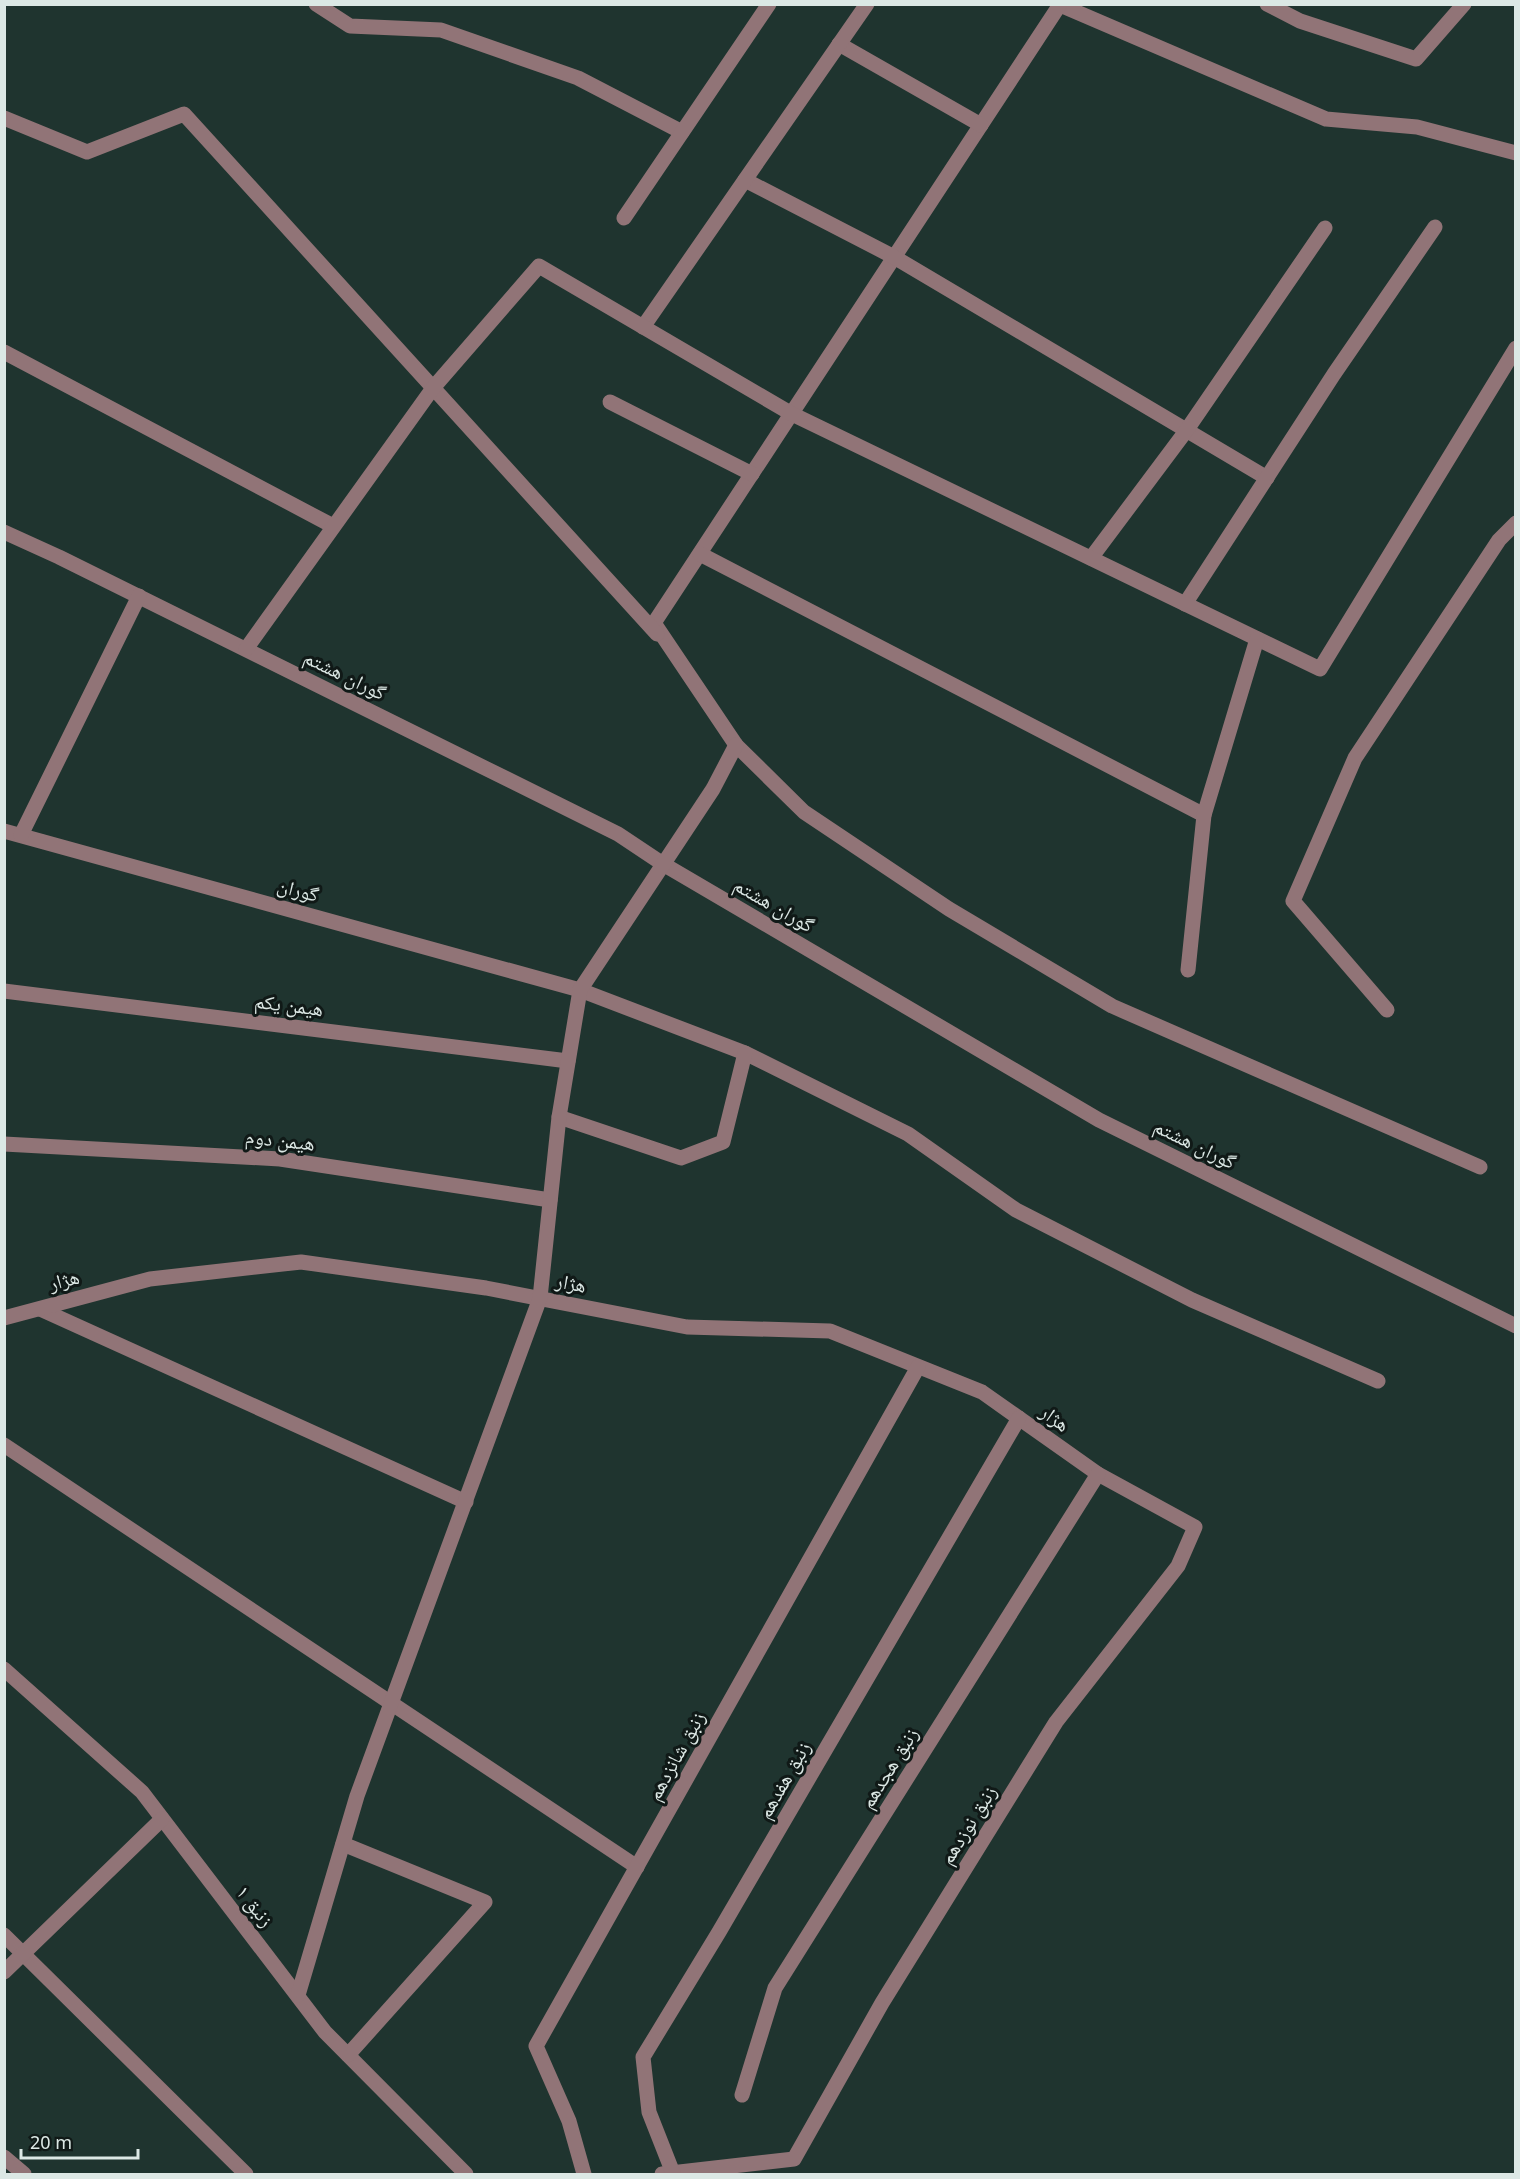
<svg xmlns="http://www.w3.org/2000/svg" width="1520" height="2179" font-family="'Noto Sans','Noto Naskh Arabic',sans-serif">
<rect width="100%" height="100%" fill="#1f342f"/>
<g fill="none" stroke-linecap="round" stroke-linejoin="round">
<g stroke="#917477" stroke-width="15">
<polyline points="316,4 350,26 441,30 578,78 682,132"/>
<polyline points="1058,4 1326,119 1417,127 1516,153"/>
<polyline points="1267,4 1300,21 1416,59 1464,4"/>
<polyline points="1059,6 654,623 736,745 804,812 949,909 1112,1006 1480,1167"/>
<polyline points="839,44 981,125"/>
<polyline points="4,118 87,152 184,114 657,634"/>
<polyline points="745,180 894,257 1267,478"/>
<polyline points="624,218 769,4"/>
<polyline points="643,327 867,4"/>
<polyline points="4,352 333,526"/>
<polyline points="610,402 752,474"/>
<polyline points="4,532 59,557 618,834 663,864 1099,1120 1516,1326"/>
<polyline points="700,554 1204,815"/>
<polyline points="1091,558 1186,431 1325,228"/>
<polyline points="1185,604 1334,374 1435,227"/>
<polyline points="246,649 433,388 539,266 792,414 1320,669 1516,348"/>
<polyline points="4,831 580,990 745,1053 908,1134 1016,1210 1192,1300 1378,1381"/>
<polyline points="21,835 139,596"/>
<polyline points="1188,970 1204,815 1257,639"/>
<polyline points="4,991 568,1061"/>
<polyline points="1387,1010 1293,901 1355,758 1499,540 1516,523"/>
<polyline points="559,1117 681,1158 723,1142 745,1053"/>
<polyline points="4,1144 280,1159 550,1200"/>
<polyline points="40,1309 466,1502"/>
<polyline points="4,1318 150,1279 301,1262 486,1288 687,1327 830,1331 982,1392 1098,1474 1195,1527 1178,1566 1056,1722 882,2003 794,2159 662,2174"/>
<polyline points="4,1445 637,1867"/>
<polyline points="4,1669 142,1792 325,2032 466,2174"/>
<polyline points="343,1844 485,1902 348,2055"/>
<polyline points="4,1935 246,2174"/>
<polyline points="4,1972 162,1819"/>
<polyline points="298,1995 357,1796 540,1298 559,1117 580,990 713,789 736,745"/>
<polyline points="742,2095 775,1988 1098,1474"/>
<polyline points="4,2157 24,2174"/>
<polyline points="673,2173 649,2112 643,2057 719,1932 1019,1418"/>
<polyline points="584,2174 569,2121 536,2046 918,1367"/>
</g>
</g>
<g text-anchor="middle" stroke-width="6" stroke-linejoin="round" paint-order="stroke">
<g font-size="20" fill="#dce8e5" stroke="#101917">
<text transform="translate(345 675) rotate(26)" y="7">گوران هشتم</text>
<text transform="translate(298 890) rotate(15)" y="7">گوران</text>
<text transform="translate(774 905) rotate(30)" y="7">گوران هشتم</text>
<text transform="translate(289 1005) rotate(7)" y="7">هیمن یکم</text>
<text transform="translate(280 1140) rotate(6)" y="7">هیمن دوم</text>
<text transform="translate(1195 1144) rotate(26)" y="7">گوران هشتم</text>
<text transform="translate(64 1280) rotate(-15)" y="7">هژار</text>
<text transform="translate(571 1283) rotate(11)" y="7">هژار</text>
<text transform="translate(1055 1418) rotate(36)" y="7">هژار</text>
<text transform="translate(676 1756) rotate(-61)" y="7">زنبق شانزدهم</text>
<text transform="translate(889 1768) rotate(-58)" y="7">زنبق هجدهم</text>
<text transform="translate(784 1780) rotate(-60)" y="7">زنبق هفدهم</text>
<text transform="translate(968 1825) rotate(-58)" y="7">زنبق نوزدهم</text>
<text transform="translate(255 1906) rotate(52)" y="7">زنبق ۱</text>
</g>
</g>
<rect width="1520" height="2179" fill="none" stroke="#dce8e5" stroke-width="12"/>
<path d="M21 2149v9h117v-9" fill="none" stroke="#dce8e5" stroke-width="3"/>
<text x="30" y="2149" font-size="18" fill="#dce8e5" stroke="#101917" stroke-width="4.5" paint-order="stroke">20 m</text>
</svg>
